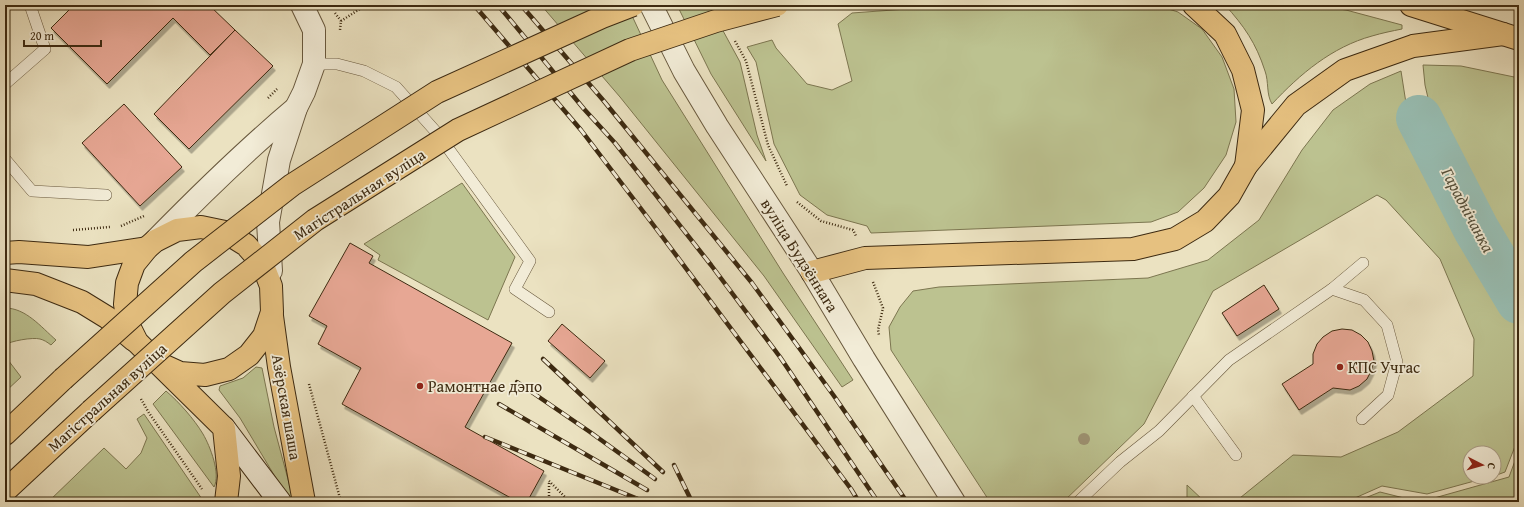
<svg xmlns="http://www.w3.org/2000/svg" width="1524" height="507" font-family="'Gentium Book Plus',serif">
<defs>
<filter id="shadow"><feDropShadow dx="2.5" dy="4.5" stdDeviation="0" flood-color="#0004"/></filter>
</defs>
<rect width="100%" height="100%" fill="#ebe2c1"/>
<filter id="stains"><feTurbulence type="fractalNoise" baseFrequency=".005" numOctaves="4"/><feColorMatrix values="0 0 0 0 .2 0 0 0 0 .09 0 0 0 0 .02 0 0 0 .5 -.17"/></filter>
<radialGradient id="worn" r=".72"><stop offset=".6" stop-color="#630" stop-opacity="0"/><stop offset="1" stop-color="#630" stop-opacity=".3"/></radialGradient>
<g fill="#bcc290" stroke="#7c7650">
<polygon points="541,5 627,5 662,80 783,273 853,380 842,387 764,276 620,97"/>
<polygon points="677,5 709,5 740,62 757,135 766,161 711,74"/>
<polygon points="962,5 1156,5 1178,12 1202,29 1222,57 1234,89 1236,122 1226,155 1204,188 1178,212 1151,222 871,233 867,226 827,215 800,195 774,144 756,62 747,47 772,40 776,48 807,84 832,90 852,81 838,24 852,13"/>
<path d="M1225,5H1312L1346,10L1402,25V29C1392,31 1382,33 1372,36C1332,47 1300,74 1272,104C1266,94 1269,82 1265,71C1256,43 1244,26 1225,5Z"/>
<polygon points="1423,65 1461,66 1519,78 1519,262 1490,225 1434,124 1425,85"/>
<polygon points="1401,71 1408,116 1418,140 1453,210 1519,316 1519,436 1505,472 1494,476 1494,453 1470,453 1470,477 1489,477 1427,494 1382,486 1346,502 1235,502 1293,455 1341,457 1398,432 1473,376 1474,339 1440,259 1386,200 1377,195 1213,291 1144,424 1063,502 990,502 891,350 889,327 900,307 913,291 939,287 1148,278 1208,260 1259,220 1302,150 1333,110 1370,84"/>
<polygon points="462,183 515,257 488,320 378,260 380,255 364,244"/>
<path d="M5,308C26,308 41,327 56,340L51,345C47,342 44,340 40,339C33,337 10,341 5,345Z"/>
<polygon points="5,356 21,377 5,392"/>
<polygon points="256,367 262,368 274,427 293,498 289,500 240,418 219,390 220,386 243,378"/>
<path d="M166,391C179,402 194,419 203,434C210,446 221,474 214,487L153,404Z"/>
<polygon points="144,414 204,502 48,502 104,448 126,469 141,453 147,438 137,419"/>
<polygon points="1519,450 1519,502 1355,502 1380,492 1420,502 1509,477"/>
<polygon points="1187,485 1205,502 1187,502"/>
<polygon points="1118,498 1148,498 1151,502 1114,502"/>
</g>
<g fill="none" stroke-linecap="round" stroke-linejoin="round">
<polyline stroke="#98beb3" stroke-width="46" points="1419,118 1476,229 1519,301"/>
</g>
<g fill="#e7a794" stroke="#3d2a11" filter="url(#shadow)">
<polygon points="74,5 209,5 235,30 210,55 173,18 107,84 51,28"/>
<polygon points="235,30 273,66 189,149 154,114"/>
<polygon points="124,104 182,167 140,206 82,143"/>
<polygon points="350,243 373,256 369,263 512,343 465,427 544,471 527,502 518,502 342,404 361,368 318,344 327,326 309,316"/>
<polygon points="1264,285 1279,309 1237,336 1222,313"/>
<polygon points="562,324 605,361 590,378 548,341"/>
<polygon points="1342,329 1352,330 1361,335 1368,342 1372,351 1374,361 1371,371 1367,379 1359,386 1350,390 1333,388 1299,410 1282,384 1313,364 1313,354 1317,344 1323,337 1332,331"/>
</g>
<g fill="none" stroke-linecap="round" stroke-linejoin="round">
<g stroke="#68583d" stroke-width="12">
<g id="service">
<polyline points="314,64 337,64 364,71 396,87 437,133 530,261 515,289 549,312"/>
<polyline points="5,84 45,49 30,5"/>
<polyline points="5,159 32,191 106,195"/>
<polyline points="1332,289 1364,300 1387,325 1397,362 1388,395 1362,419"/>
<polyline points="1193,396 1236,455"/>
<polyline points="1078,502 1120,462 1159,431 1229,360 1332,289 1363,263"/>
</g>
</g>
<g stroke="#68583d" stroke-width="24">
<g id="minor">
<path d="M156,240C201,194 246,150 296,108"/>
<polyline points="271,271 268,222 279,160 296,108 304,92 314,64 314,30 302,5"/>
<polyline points="812,272 864,359 954,502"/>
</g>
</g>
<g stroke="#68583d" stroke-width="24">
<polyline id="tertiary" points="651,5 684,71 717,126 812,272"/>
</g>
<g stroke="#3d2a11" stroke-width="24">
<polyline id="secondary" points="224,428 280,502"/>
</g>
<g stroke="#3d2a11" stroke-width="24">
<g id="primary">
<polyline points="1194,5 1225,34 1243,70 1253,110 1246,166"/>
<polyline points="1411,5 1519,39"/>
<polyline points="5,253 19,252 88,257 147,248"/>
<polyline points="812,272 865,258 1133,249 1175,239 1205,221 1229,196 1246,166 1296,105 1345,70 1413,46 1503,34"/>
<polyline points="5,280 36,284 82,302 108,318 134,340"/>
<polyline points="272,316 279,367 304,502"/>
<polyline points="158,363 180,373 205,375 229,369 249,355 264,336 272,312 271,286 262,263 246,245 225,232 201,227 177,230 155,241 147,248 134,264 127,283 125,304 128,324 137,342 158,363 224,428 229,476 226,502"/>
<polyline points="5,434 63,379"/>
<polyline points="5,491 91,411"/>
</g>
</g>
<g stroke="#3d2a11" stroke-width="2.5" stroke-dasharray="1 2" stroke-linecap="butt">
<polyline points="335,13 341,21 340,30"/>
<polyline points="341,21 366,5"/>
<polyline points="735,41 746,61 768,145 787,186"/>
<polyline points="268,98 277,89"/>
<polyline points="797,202 821,221 853,230 856,236"/>
<polyline points="121,226 144,216"/>
<polyline points="73,230 110,227"/>
<polyline points="873,282 883,308 878,330 879,335"/>
<polyline points="309,384 341,502"/>
<polyline points="141,399 149,413 202,489"/>
<polyline points="549,502 549,481 570,502"/>
</g>
<use href="#service" stroke="#f2ecd7" stroke-width="11"/>
<use href="#minor" stroke="#f2ecd7" stroke-width="22"/>
<use href="#tertiary" stroke="#f2ecd7" stroke-width="22"/>
<use href="#secondary" stroke="#f2ecd7" stroke-width="22"/>
<use href="#primary" stroke="#e6c180" stroke-width="22"/>
<g stroke="#3d2a11" stroke-width="4.5">
<g id="rail">
<polyline points="474,5 581,130 661,235 851,489 859,502"/>
<polyline points="498,5 584,109 615,143 711,265 780,357 878,502"/>
<polyline points="521,5 603,100 752,283 834,396 907,502"/>
<polyline points="543,359 663,472"/>
<polyline points="517,382 590,432 655,479"/>
<polyline points="499,404 647,490"/>
<polyline points="485,437 643,501"/>
<polyline points="674,465 692,502"/>
</g>
</g>
<use href="#rail" stroke="#f2ecd7" stroke-width="3" stroke-dasharray="9" stroke-linecap="butt"/>
<g stroke="#3d2a11" stroke-width="24" stroke-linecap="butt">
<g id="primary-bridge">
<polyline points="63,379 193,262 292,185 437,92 602,17 633,5"/>
<polyline points="91,411 222,293 315,220 458,130 630,50 716,21 777,5"/>
</g>
</g>
<use href="#primary-bridge" stroke="#e6c180" stroke-width="22"/>
</g>
<circle fill="#9d9272" cx="1084" cy="439" r="6"/>
<g fill="#8f2418" stroke="#f2ecd7" stroke-width="1.5">
<circle cx="1340" cy="367" r="4"/>
<circle cx="420" cy="386" r="4"/>
</g>
<g text-anchor="middle" stroke-width="3.5" stroke-linejoin="round" paint-order="stroke">
<g font-size="16" fill="#3d2a11" stroke="#f2ecd7">
<text transform="translate(359 194) rotate(-33)" y="6">Магістральная вуліца</text>
<text transform="translate(800 255) rotate(58)" y="6">вуліца Будзённага</text>
<text transform="translate(107 397) rotate(-42)" y="6">Магістральная вуліца</text>
<text transform="translate(287 407) rotate(80)" y="6">Азёрская шаша</text>
</g>
<g font-size="16" fill="#3d2a11" stroke="#f2ecd7" text-anchor="start">
<text x="1348" y="373">КПС Учгас</text>
<text x="428" y="392">Рамонтнае дэпо</text>
</g>
<g font-size="17" font-style="italic" fill="#544f3a" stroke="#f2ecd7">
<text transform="translate(1468 210) rotate(62)" y="6">Гараднічанка</text>
</g>
</g>
<rect width="1524" height="507" fill="none" stroke="#ebe2c1" stroke-width="20"/>
<rect x="6" y="6" width="1512" height="495" fill="none" stroke="#3d2a11" stroke-width="2"/>
<rect x="10" y="10" width="1504" height="487" fill="none" stroke="#3d2a11"/>
<g transform="translate(1482 465) rotate(96)"><circle r="19" fill="#f2ecd7" stroke="#aa9e88"/>
<path d="M0-3L7 15L0 10L-7 15Z" fill="#8f2418"/>
<text y="-6" font-size="11" font-weight="bold" text-anchor="middle" fill="#3d2a11">С</text>
</g>
<path d="M24 40v6h77v-6" fill="none" stroke="#3d2a11" stroke-width="2"/>
<text x="30" y="40" font-size="12" fill="#3d2a11" stroke="#f2ecd7" stroke-width="3" paint-order="stroke">20 m</text>
<rect width="100%" height="100%" filter="url(#stains)"/>
<rect width="100%" height="100%" fill="url(#worn)"/>
</svg>
